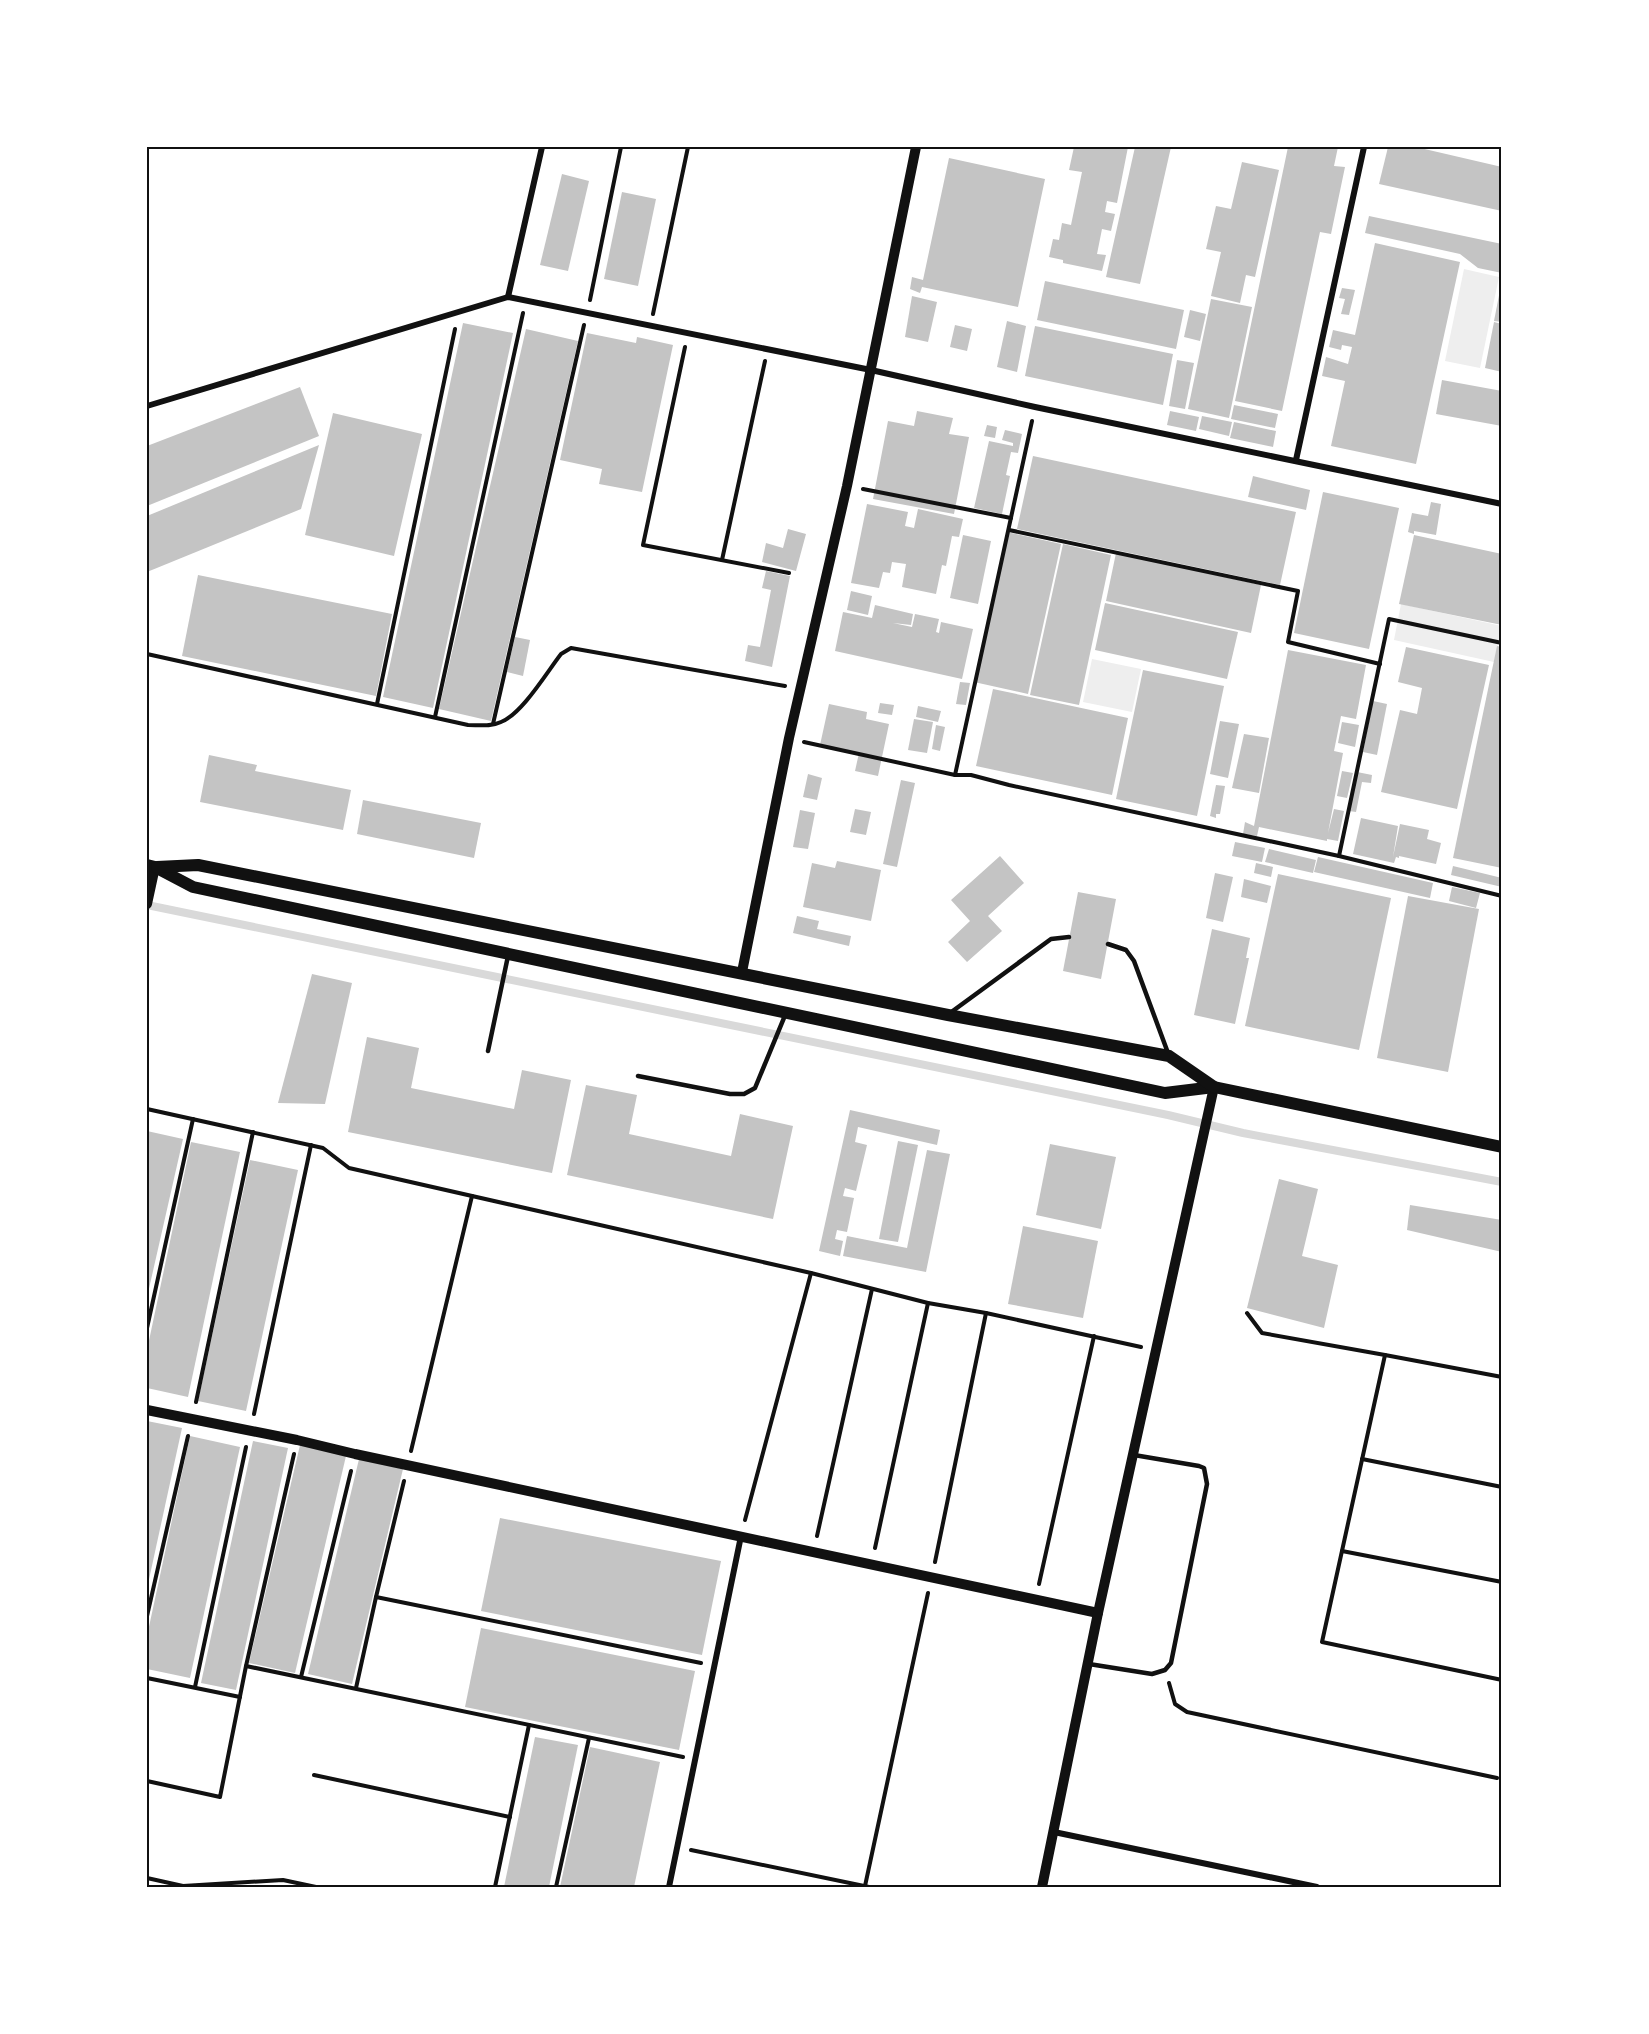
<svg xmlns="http://www.w3.org/2000/svg" width="1649" height="2034" font-family="Cabin,sans-serif">
<rect width="100%" height="100%" fill="#fff"/>
<g fill="#eee">
<polygon points="1464,269 1499,277 1480,368 1445,361"/>
<polygon points="1401,604 1502,626 1494,662 1394,640"/>
<polygon points="1092,659 1141,669 1132,712 1083,702"/>
</g>
<g fill="none" stroke-linecap="round" stroke-linejoin="round">
<polyline stroke="#d9d9d9" stroke-width="8" points="147,905 1168,1115 1243,1133 1502,1182"/>
</g>
<g fill="#c4c4c4">
<polygon points="1074,147 1128,147 1117,203 1107,201 1105,212 1115,214 1111,231 1102,229 1097,254 1106,255 1102,271 1063,263 1063,260 1049,257 1053,239 1059,240 1062,223 1071,225 1082,172 1069,170"/>
<polygon points="1135,147 1171,147 1140,284 1106,277"/>
<polygon points="1288,147 1338,147 1334,166 1345,167 1331,234 1320,232 1282,411 1235,401"/>
<polygon points="1388,147 1416,147 1502,167 1502,211 1379,184"/>
<polygon points="949,158 1045,179 1018,307 922,287 920,293 910,289 912,277 923,280"/>
<polygon points="1242,162 1279,170 1255,277 1246,275 1240,303 1211,296 1221,252 1206,249 1216,206 1231,209"/>
<polygon points="562,174 589,181 568,271 540,265"/>
<polygon points="622,192 656,199 638,286 604,279"/>
<polygon points="1369,216 1502,244 1502,273 1478,268 1460,254 1365,233"/>
<polygon points="1375,243 1460,262 1416,464 1331,446 1345,381 1322,376 1326,357 1348,364 1352,347 1342,345 1341,350 1329,347 1333,330 1355,335"/>
<polygon points="1045,281 1184,310 1176,349 1037,320"/>
<polygon points="1501,285 1502,286 1502,322 1494,321"/>
<polygon points="1342,288 1355,290 1349,315 1341,314 1345,299 1339,298"/>
<polygon points="912,296 937,302 928,342 905,337"/>
<polygon points="1211,299 1252,307 1229,418 1188,409"/>
<polygon points="1190,310 1206,314 1200,341 1184,337"/>
<polygon points="1007,321 1026,326 1017,372 997,367"/>
<polygon points="1494,322 1502,324 1502,372 1485,368"/>
<polygon points="463,323 513,333 433,708 383,697"/>
<polygon points="955,325 972,329 967,351 950,347"/>
<polygon points="1035,326 1173,354 1163,405 1025,376"/>
<polygon points="526,329 578,341 491,721 439,709"/>
<polygon points="587,333 636,343 637,337 673,345 642,492 599,484 602,469 560,460"/>
<polygon points="1177,360 1194,363 1185,409 1169,406"/>
<polygon points="1442,380 1502,391 1502,426 1436,414"/>
<polygon points="300,387 319,436 147,506 147,446"/>
<polygon points="1234,405 1278,414 1275,428 1231,419"/>
<polygon points="917,411 953,418 949,434 969,437 954,514 873,499 888,421 914,426"/>
<polygon points="1170,411 1199,417 1196,431 1167,425"/>
<polygon points="333,413 422,434 394,556 305,535"/>
<polygon points="1202,416 1232,422 1229,436 1199,429"/>
<polygon points="1234,422 1276,431 1273,447 1230,438"/>
<polygon points="987,425 997,427 995,438 984,436"/>
<polygon points="1005,430 1022,434 1018,453 1011,452 1006,475 1010,476 1002,514 974,508 989,441 1013,446 1013,443 1002,440"/>
<polygon points="319,445 301,509 147,572 147,516"/>
<polygon points="1033,456 1296,512 1280,585 1017,529"/>
<polygon points="1253,476 1310,490 1306,510 1248,497"/>
<polygon points="1323,492 1399,508 1369,649 1294,633"/>
<polygon points="1431,502 1441,504 1436,535 1414,531 1414,534 1408,532 1412,513 1428,516"/>
<polygon points="867,504 908,512 905,526 914,528 918,509 963,519 959,537 952,536 946,566 942,565 936,594 902,587 906,564 892,562 890,573 883,572 879,588 851,583"/>
<polygon points="788,529 806,534 796,571 762,562 766,543 783,548"/>
<polygon points="1007,532 1061,544 1028,694 974,682"/>
<polygon points="963,535 991,541 978,604 950,598"/>
<polygon points="1414,535 1502,554 1502,625 1399,604"/>
<polygon points="1063,544 1111,555 1079,705 1030,695"/>
<polygon points="1116,553 1261,585 1251,633 1106,601"/>
<polygon points="766,571 790,576 772,667 745,661 748,645 760,647 771,590 762,588"/>
<polygon points="198,575 392,614 376,696 182,656"/>
<polygon points="851,591 872,596 868,615 847,610"/>
<polygon points="1105,603 1238,632 1227,679 1095,650"/>
<polygon points="875,605 913,614 911,625 893,623 912,627 915,614 939,619 936,632 939,633 941,622 973,629 962,679 835,651 843,612 872,618"/>
<polygon points="515,637 530,640 523,676 507,672"/>
<polygon points="1497,646 1502,647 1502,868 1453,858"/>
<polygon points="1406,647 1489,665 1457,809 1381,792 1400,710 1417,714 1422,688 1398,682"/>
<polygon points="1288,650 1366,665 1356,719 1341,716 1334,751 1343,753 1328,833 1334,809 1344,811 1338,841 1327,839 1327,841 1259,827 1257,836 1243,834 1245,822 1254,826"/>
<polygon points="1143,670 1224,686 1197,816 1116,799"/>
<polygon points="960,682 970,683 966,705 956,704"/>
<polygon points="993,689 1128,718 1112,795 976,766"/>
<polygon points="1373,701 1387,704 1377,755 1363,752"/>
<polygon points="880,703 894,705 892,715 878,713"/>
<polygon points="829,704 867,712 866,719 889,724 878,776 855,771 859,753 820,745"/>
<polygon points="918,706 941,711 938,722 916,717"/>
<polygon points="914,719 933,722 927,753 908,750"/>
<polygon points="1220,721 1239,724 1228,778 1210,774"/>
<polygon points="1342,722 1359,725 1355,747 1338,743"/>
<polygon points="936,725 945,727 940,751 932,749"/>
<polygon points="1244,734 1269,738 1259,793 1232,788"/>
<polygon points="209,755 257,765 255,771 351,790 343,830 200,802"/>
<polygon points="1342,771 1353,773 1347,798 1337,796"/>
<polygon points="1357,772 1372,775 1371,783 1362,782 1356,812 1349,811"/>
<polygon points="808,774 822,778 817,800 803,797"/>
<polygon points="901,780 915,783 897,867 883,864"/>
<polygon points="1216,785 1225,786 1220,814 1216,814 1216,818 1210,816"/>
<polygon points="363,800 481,823 474,858 357,834"/>
<polygon points="855,809 871,812 866,835 850,832"/>
<polygon points="800,810 815,813 808,849 793,847"/>
<polygon points="1361,818 1398,826 1393,857 1400,824 1429,830 1427,839 1441,843 1436,864 1399,856 1399,858 1396,857 1394,863 1353,854"/>
<polygon points="1235,842 1265,848 1262,862 1232,856"/>
<polygon points="1269,849 1316,860 1313,873 1265,862"/>
<polygon points="1000,856 1024,883 988,916 1002,931 967,962 948,942 970,921 951,900"/>
<polygon points="1318,857 1433,883 1430,898 1314,872"/>
<polygon points="837,861 881,870 871,921 803,907 812,863 835,868"/>
<polygon points="1256,863 1273,867 1271,877 1254,873"/>
<polygon points="1453,866 1502,878 1502,887 1451,875"/>
<polygon points="1215,873 1233,877 1223,922 1206,918"/>
<polygon points="1278,874 1391,898 1359,1050 1245,1026"/>
<polygon points="1244,879 1271,886 1267,903 1241,897"/>
<polygon points="1452,887 1480,893 1476,908 1449,901"/>
<polygon points="1078,892 1116,899 1101,979 1063,971"/>
<polygon points="1408,896 1479,909 1448,1072 1377,1058"/>
<polygon points="797,916 819,921 817,929 851,936 849,946 793,933"/>
<polygon points="1212,929 1250,938 1246,958 1249,958 1235,1024 1194,1015"/>
<polygon points="312,974 352,983 325,1104 278,1103"/>
<polygon points="367,1037 419,1048 411,1088 514,1109 522,1070 571,1080 552,1173 348,1132"/>
<polygon points="586,1085 637,1095 629,1134 731,1156 740,1114 793,1126 773,1219 567,1175"/>
<polygon points="850,1110 940,1130 937,1145 858,1127 855,1142 867,1145 856,1191 845,1188 843,1196 854,1198 847,1232 837,1230 835,1239 843,1241 840,1256 819,1251"/>
<polygon points="147,1131 183,1139 148,1293 147,1293"/>
<polygon points="898,1141 918,1145 898,1242 879,1239"/>
<polygon points="191,1142 240,1152 188,1397 147,1388 147,1350"/>
<polygon points="1050,1144 1116,1157 1101,1229 1036,1215"/>
<polygon points="927,1150 950,1154 926,1272 843,1256 847,1236 907,1248"/>
<polygon points="250,1160 298,1170 246,1411 198,1401"/>
<polygon points="1279,1179 1318,1189 1302,1256 1338,1265 1324,1328 1247,1308"/>
<polygon points="1410,1205 1502,1220 1502,1252 1407,1230"/>
<polygon points="1023,1226 1098,1241 1083,1318 1008,1304"/>
<polygon points="147,1421 182,1428 148,1584 147,1584"/>
<polygon points="190,1436 240,1447 190,1678 147,1669 147,1636"/>
<polygon points="253,1441 288,1448 236,1690 201,1683"/>
<polygon points="300,1445 346,1456 295,1673 249,1663"/>
<polygon points="359,1459 403,1469 352,1684 308,1674"/>
<polygon points="500,1518 721,1561 702,1655 481,1611"/>
<polygon points="481,1628 695,1671 679,1750 465,1707"/>
<polygon points="535,1737 578,1745 549,1887 504,1887"/>
<polygon points="590,1747 660,1762 634,1887 560,1887"/>
</g>
<g fill="none" stroke-linecap="round" stroke-linejoin="round">
<g stroke="#111" stroke-width="4">
<polyline points="590,300 621,147"/>
<polyline points="653,314 688,147"/>
<polyline points="685,347 643,545 789,573"/>
<polyline points="863,489 1011,518"/>
<polyline points="1009,530 1298,591 1288,642 1380,664"/>
<polyline points="722,560 765,361"/>
<path d="M147,654L468,725C479,725 491,727 501,722C522,714 547,672 561,654L571,648L785,686"/>
<polyline points="377,704 455,329"/>
<polyline points="435,717 523,313"/>
<polyline points="493,724 584,325"/>
<polyline points="804,742 955,775 971,775 1009,785 1339,856 1502,896"/>
<polyline points="955,775 1032,421"/>
<polyline points="1339,856 1389,619 1502,643"/>
<polyline points="147,1109 323,1148 349,1168 811,1273 928,1303 986,1313"/>
<polyline points="1247,1313 1262,1333 1385,1355 1322,1642 1502,1680"/>
<polyline points="147,1328 193,1119"/>
<polyline points="1385,1355 1502,1377"/>
<polyline points="196,1402 253,1132"/>
<polyline points="254,1414 311,1145"/>
<polyline points="411,1451 472,1196"/>
<polyline points="1362,1459 1502,1487"/>
<polyline points="745,1520 811,1273"/>
<polyline points="817,1536 872,1289"/>
<polyline points="875,1548 928,1303"/>
<polyline points="1342,1551 1502,1582"/>
<polyline points="935,1562 986,1313 1141,1347"/>
<polyline points="1039,1584 1094,1336"/>
<polyline points="376,1597 404,1481"/>
<polyline points="147,1616 188,1436"/>
<polyline points="246,1666 683,1757"/>
<polyline points="301,1677 351,1471"/>
<polyline points="147,1678 240,1697"/>
<polyline points="1169,1683 1175,1704 1187,1712 1497,1778"/>
<polyline points="195,1687 246,1447"/>
<polyline points="356,1688 376,1597 701,1663"/>
<polyline points="314,1775 510,1817"/>
<polyline points="147,1781 220,1797 246,1666 294,1454"/>
<polyline points="691,1850 869,1887"/>
<polyline points="147,1878 183,1886 283,1880 316,1887"/>
<polyline points="865,1886 928,1593"/>
<polyline points="495,1887 529,1725"/>
<polyline points="556,1887 589,1738"/>
</g>
<g stroke="#111" stroke-width="4.5">
<polyline points="1108,944 1126,950 1134,961 1168,1053"/>
<polyline points="950,1013 1051,939 1069,937"/>
<polyline points="488,1051 508,956"/>
<polyline points="638,1076 730,1094 744,1094 755,1088 786,1013"/>
<polyline points="1089,1664 1152,1674 1165,1670 1171,1663 1207,1484 1204,1468 1199,1466 1134,1455"/>
</g>
<g stroke="#111" stroke-width="6">
<polyline points="508,297 542,147"/>
<polyline points="147,406 508,297 871,370 1035,407 1502,504"/>
<polyline points="1296,460 1364,147"/>
<polyline points="1054,1832 1317,1887"/>
<polyline points="669,1887 741,1536"/>
</g>
<g stroke="#111" stroke-width="10">
<polyline points="147,904 155,867"/>
<polyline points="742,972 789,738 847,486 916,147"/>
<polyline points="147,1410 297,1440 355,1454 1098,1613"/>
<polyline points="1042,1887 1098,1613 1214,1087"/>
</g>
<g stroke="#111" stroke-width="12">
<polyline points="147,865 155,867 193,887 1165,1093 1214,1087 1502,1147"/>
<polyline points="157,867 198,865 948,1015 1169,1056 1214,1087"/>
</g>
</g>
<rect width="1649" height="2034" fill="none" stroke="#ffffff" stroke-width="297"/>
<rect x="148" y="148" width="1352" height="1738" fill="none" stroke="#111" stroke-width="2"/>
</svg>
